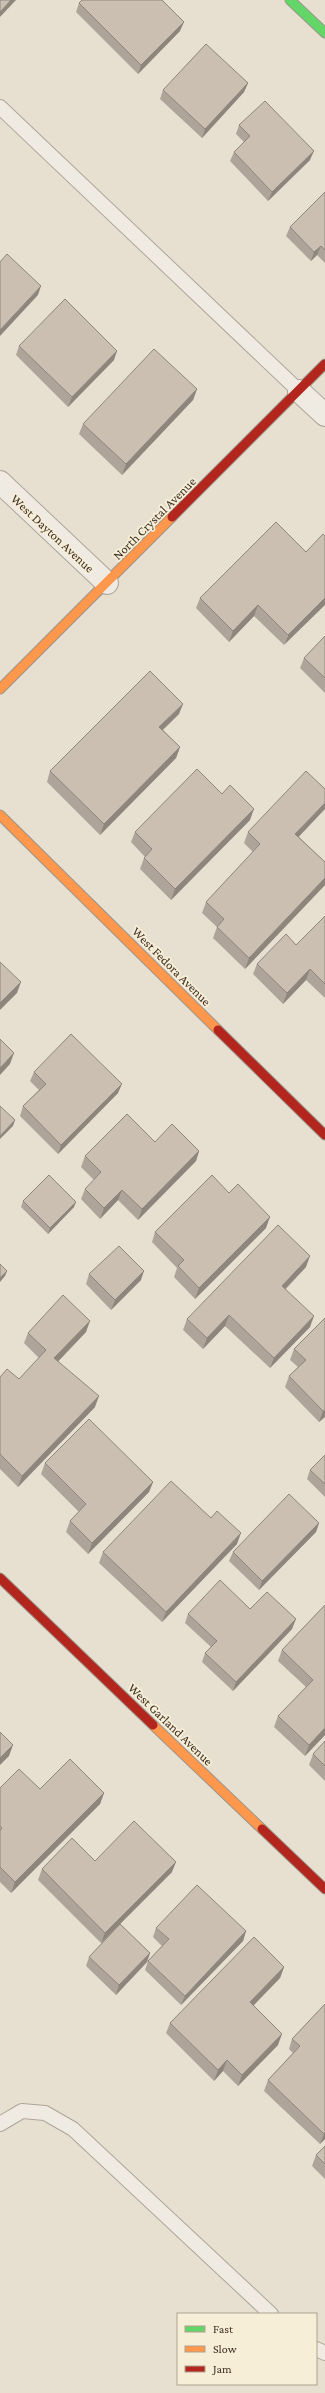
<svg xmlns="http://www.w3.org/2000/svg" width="325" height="2393" font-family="'Crimson Pro',serif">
<rect width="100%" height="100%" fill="#e7e0d1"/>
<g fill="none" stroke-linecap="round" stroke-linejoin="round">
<g stroke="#ada599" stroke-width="16">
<g id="lane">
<polyline points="0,107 299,391"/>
<polyline points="0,2124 22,2111 45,2113 73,2129 271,2314"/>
<polyline points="316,2349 325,2353"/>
</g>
</g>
<g stroke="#ada599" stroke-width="24">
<g id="street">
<polyline points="299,391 325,415"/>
<polyline points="0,482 107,583"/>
</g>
</g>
<g stroke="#9c958a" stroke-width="11">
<polyline id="fast" points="290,0 325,33"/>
</g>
<g stroke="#9c958a" stroke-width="11">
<g id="slow">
<polyline points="0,689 172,517"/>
<polyline points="0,815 218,1030"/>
<polyline points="153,1725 262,1829"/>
</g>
</g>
<g stroke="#9c958a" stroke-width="11">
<g id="jam">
<polyline points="172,517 325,364"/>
<polyline points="218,1030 325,1135"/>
<polyline points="0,1578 153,1725"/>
<polyline points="262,1829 325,1889"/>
</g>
</g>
<use href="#lane" stroke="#efebe3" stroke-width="14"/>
<use href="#street" stroke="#efebe3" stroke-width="22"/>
<use href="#fast" stroke="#63d668" stroke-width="9"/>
<use href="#slow" stroke="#ff974d" stroke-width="9"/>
<use href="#jam" stroke="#b3261e" stroke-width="9"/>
</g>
<g fill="#afa499">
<polygon points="79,3 180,31 138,74 76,12"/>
<polygon points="248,83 244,92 202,138 160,99 163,90"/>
<polygon points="239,125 310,160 268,201 230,161 234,152 244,142 236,134"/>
<polygon points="325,192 325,263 317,255 311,261 286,236 290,227"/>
<polygon points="19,346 114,360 68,407 16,355"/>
<polygon points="197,389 193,400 122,475 79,434 83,424"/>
<polygon points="325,536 284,645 254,616 229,642 196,608 200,598 306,552"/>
<polygon points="325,636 325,693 300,668 304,658"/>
<polygon points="179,714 163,730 180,747 176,758 100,835 47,782 50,771"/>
<polygon points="222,794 250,820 171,900 140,869 144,858 145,857 131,842 135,832"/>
<polygon points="248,832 299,837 325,862 325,885 245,969 213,938 217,927 202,913 206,902 253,852 244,843"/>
<polygon points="325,916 325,998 306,980 283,1004 253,974 257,964 296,945"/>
<polygon points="34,1072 118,1093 58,1154 20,1116 23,1106 39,1090 30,1081"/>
<polygon points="155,1142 199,1151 196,1161 138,1220 118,1200 100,1219 81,1199 85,1189 94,1180 81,1167 85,1156"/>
<polygon points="229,1193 266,1228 195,1299 174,1277 177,1268 152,1242 155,1232"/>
<polygon points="23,1201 74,1207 48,1234 21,1207"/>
<polygon points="306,1267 286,1289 310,1327 270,1368 225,1326 203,1349 183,1330 187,1319"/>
<polygon points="89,1274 141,1280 111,1310 86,1284"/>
<polygon points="325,1318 325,1417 319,1422 285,1387 289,1376 298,1367 290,1360 294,1349"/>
<polygon points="86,1332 58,1361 95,1407 18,1487 0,1469 0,1377 19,1379 39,1358 24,1343 28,1333"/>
<polygon points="325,1455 325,1497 307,1479 310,1470"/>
<polygon points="45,1463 153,1482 149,1492 88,1554 66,1532 70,1521 79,1512 41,1474"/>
<polygon points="319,1523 316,1532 259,1590 229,1561 233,1552"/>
<polygon points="237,1544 162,1622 99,1563 103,1552"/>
<polygon points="325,1605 325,1735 305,1756 274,1727 278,1716 306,1687 278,1661 282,1650"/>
<polygon points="250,1609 292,1629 233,1691 202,1662 205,1653 211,1647 185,1623 188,1614"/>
<polygon points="325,1741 325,1781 309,1765 313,1754"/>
<polygon points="0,1788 40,1789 104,1793 100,1804 11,1893 0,1882"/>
<polygon points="95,1861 172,1872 120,1924 150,1953 147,1962 116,1995 86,1966 89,1957 119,1926 101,1943 38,1880 42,1869"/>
<polygon points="156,1928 246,1931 243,1941 181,2005 145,1970 148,1961 162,1946 153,1937"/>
<polygon points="284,1967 280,1978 254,2005 278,2045 238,2086 223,2071 214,2081 166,2033 170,2023"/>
<polygon points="325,2004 325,2139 320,2144 264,2091 268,2080 293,2053 289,2049 292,2039"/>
<polygon points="325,2146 325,2179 312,2166 316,2155"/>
</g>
<g fill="#8e867d">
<polygon points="11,0 16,0 0,17 0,12"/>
<polygon points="184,22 180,31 138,74 141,65"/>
<polygon points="248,83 244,92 202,138 205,129"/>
<polygon points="314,151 310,160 268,201 272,192"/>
<polygon points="321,246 317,255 311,261 314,252"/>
<polygon points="41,286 38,295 0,336 0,330"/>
<polygon points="117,351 114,360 68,407 72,397"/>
<polygon points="197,389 193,400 122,475 126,464"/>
<polygon points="325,598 325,605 284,645 288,635"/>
<polygon points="258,605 254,616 229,642 233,631"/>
<polygon points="183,704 179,714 155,737 159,727"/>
<polygon points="180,747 176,758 100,835 104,824"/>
<polygon points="325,803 325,809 291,845 295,834"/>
<polygon points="254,809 250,820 171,900 175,889"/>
<polygon points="325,878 325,885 245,969 249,958"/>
<polygon points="310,969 306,980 283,1004 287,993"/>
<polygon points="21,982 17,993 0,1010 0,1003"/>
<polygon points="14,1053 10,1064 0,1075 0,1068"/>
<polygon points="122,1084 118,1093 58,1154 61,1145"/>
<polygon points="15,1120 13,1126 0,1139 0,1136"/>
<polygon points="199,1151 196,1161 138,1220 142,1209"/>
<polygon points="122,1190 118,1200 100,1219 104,1208"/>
<polygon points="76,1202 74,1207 48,1234 50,1228"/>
<polygon points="270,1217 266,1228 195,1299 199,1288"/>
<polygon points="310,1256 306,1267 278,1296 282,1286"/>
<polygon points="7,1271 5,1276 0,1282 0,1278"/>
<polygon points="144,1271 141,1280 111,1310 115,1300"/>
<polygon points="229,1315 225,1326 203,1349 207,1338"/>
<polygon points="314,1316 310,1327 270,1368 274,1358"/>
<polygon points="90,1321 86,1332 51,1369 54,1358"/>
<polygon points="99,1396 95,1407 18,1487 22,1476"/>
<polygon points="325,1410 325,1417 319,1422 323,1411"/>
<polygon points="153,1482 149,1492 88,1554 92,1543"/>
<polygon points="319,1523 316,1532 259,1590 262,1581"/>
<polygon points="241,1533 237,1544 162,1622 166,1612"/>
<polygon points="296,1619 292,1629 233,1691 236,1682"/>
<polygon points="325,1728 325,1735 305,1756 309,1745"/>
<polygon points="13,1745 9,1756 0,1765 0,1758"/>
<polygon points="104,1793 100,1804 11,1893 15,1882"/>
<polygon points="176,1862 172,1872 101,1943 105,1933"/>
<polygon points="246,1931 243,1941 181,2005 185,1996"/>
<polygon points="150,1953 147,1962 116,1995 119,1985"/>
<polygon points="284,1967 280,1978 246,2013 250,2002"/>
<polygon points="282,2034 278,2045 238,2086 242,2075"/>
<polygon points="227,2060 223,2071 214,2081 218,2070"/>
<polygon points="325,2132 325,2139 320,2144 324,2134"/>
</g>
<g fill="#cbbfb2" stroke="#8e867d">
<polygon points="0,0 11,0 0,12"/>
<polygon points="82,0 162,0 184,22 141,65 79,3"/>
<polygon points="206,44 248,83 205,129 163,90"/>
<polygon points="265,101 314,151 272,192 234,152 250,136 239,125"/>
<polygon points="325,192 325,250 321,246 314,252 290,227"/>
<polygon points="7,254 41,286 0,330 0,262"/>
<polygon points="65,299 117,351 72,397 19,346"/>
<polygon points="154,349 197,389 126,464 83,424"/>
<polygon points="276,522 306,552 323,534 325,536 325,598 288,635 258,605 233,631 200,598"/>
<polygon points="325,636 325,678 304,658"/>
<polygon points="150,671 183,704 159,727 180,747 104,824 50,771"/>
<polygon points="197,769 222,794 230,785 254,809 175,889 144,858 152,849 135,832"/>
<polygon points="306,771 325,789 325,803 295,834 325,862 325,878 249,958 217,927 224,919 206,902 260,844 248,832"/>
<polygon points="325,916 325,984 310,969 287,993 257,964 286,934 296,945"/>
<polygon points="0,962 21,982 0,1003"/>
<polygon points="71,1034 122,1084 61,1145 23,1106 46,1084 34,1072"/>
<polygon points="0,1039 14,1053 0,1068"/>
<polygon points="0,1106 15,1120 0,1136"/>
<polygon points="127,1114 155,1142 172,1124 199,1151 142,1209 122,1190 104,1208 85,1189 101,1172 85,1156"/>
<polygon points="49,1175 76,1202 50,1228 23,1201"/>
<polygon points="212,1175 229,1193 238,1184 270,1217 199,1288 178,1266 184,1260 155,1232"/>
<polygon points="278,1225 310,1256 282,1286 314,1316 274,1358 229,1315 207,1338 187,1319"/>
<polygon points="119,1246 144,1271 115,1300 89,1274"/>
<polygon points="0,1264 7,1271 0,1278"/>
<polygon points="63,1295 90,1321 54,1358 99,1396 22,1476 0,1454 0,1377 7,1369 19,1379 46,1350 28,1333"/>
<polygon points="325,1318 325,1410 323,1411 289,1376 306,1360 294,1349"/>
<polygon points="89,1419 153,1482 92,1543 70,1521 86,1504 45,1463"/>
<polygon points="325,1455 325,1484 310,1470"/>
<polygon points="171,1481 211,1518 217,1511 241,1533 166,1612 103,1552"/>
<polygon points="289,1494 319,1523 262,1581 233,1552"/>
<polygon points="220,1580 250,1609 267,1592 296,1619 236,1682 205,1653 217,1641 188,1614"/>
<polygon points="325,1605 325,1728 309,1745 278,1716 313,1680 282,1650"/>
<polygon points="0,1732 13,1745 0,1758"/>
<polygon points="325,1741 325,1766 313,1754"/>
<polygon points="70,1759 104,1793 15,1882 0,1867 0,1831 2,1828 0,1826 0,1788 19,1769 40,1789"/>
<polygon points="134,1821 176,1862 105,1933 42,1869 72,1838 95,1861"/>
<polygon points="197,1885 246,1931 185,1996 148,1961 169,1939 156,1928"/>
<polygon points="120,1924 150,1953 119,1985 89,1957"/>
<polygon points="254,1937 284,1967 250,2002 282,2034 242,2075 227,2060 218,2070 170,2023"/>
<polygon points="325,2004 325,2132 324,2134 268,2080 300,2046 292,2039"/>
<polygon points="325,2146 325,2164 316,2155"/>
</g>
<g text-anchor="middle" stroke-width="3.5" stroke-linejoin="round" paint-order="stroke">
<g font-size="13" fill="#3d2e20" stroke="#f7eed8">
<text transform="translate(154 518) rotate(-45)" y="5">North Crystal Avenue</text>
<text transform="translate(53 533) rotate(43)" y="5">West Dayton Avenue</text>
<text transform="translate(172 966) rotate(45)" y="5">West Fedora Avenue</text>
<text transform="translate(171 1724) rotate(44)" y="5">West Garland Avenue</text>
</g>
</g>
<rect x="177" y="2313" width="140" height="72" fill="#f7eed8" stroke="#ada18e"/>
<rect x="185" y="2326" width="20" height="6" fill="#63d668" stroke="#ada18e"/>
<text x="213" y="2333" font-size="12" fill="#3d2e20">Fast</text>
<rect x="185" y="2346" width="20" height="6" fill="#ff974d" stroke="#ada18e"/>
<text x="213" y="2353" font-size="12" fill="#3d2e20">Slow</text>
<rect x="185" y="2366" width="20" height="6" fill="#b3261e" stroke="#ada18e"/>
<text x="213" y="2373" font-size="12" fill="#3d2e20">Jam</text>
</svg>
